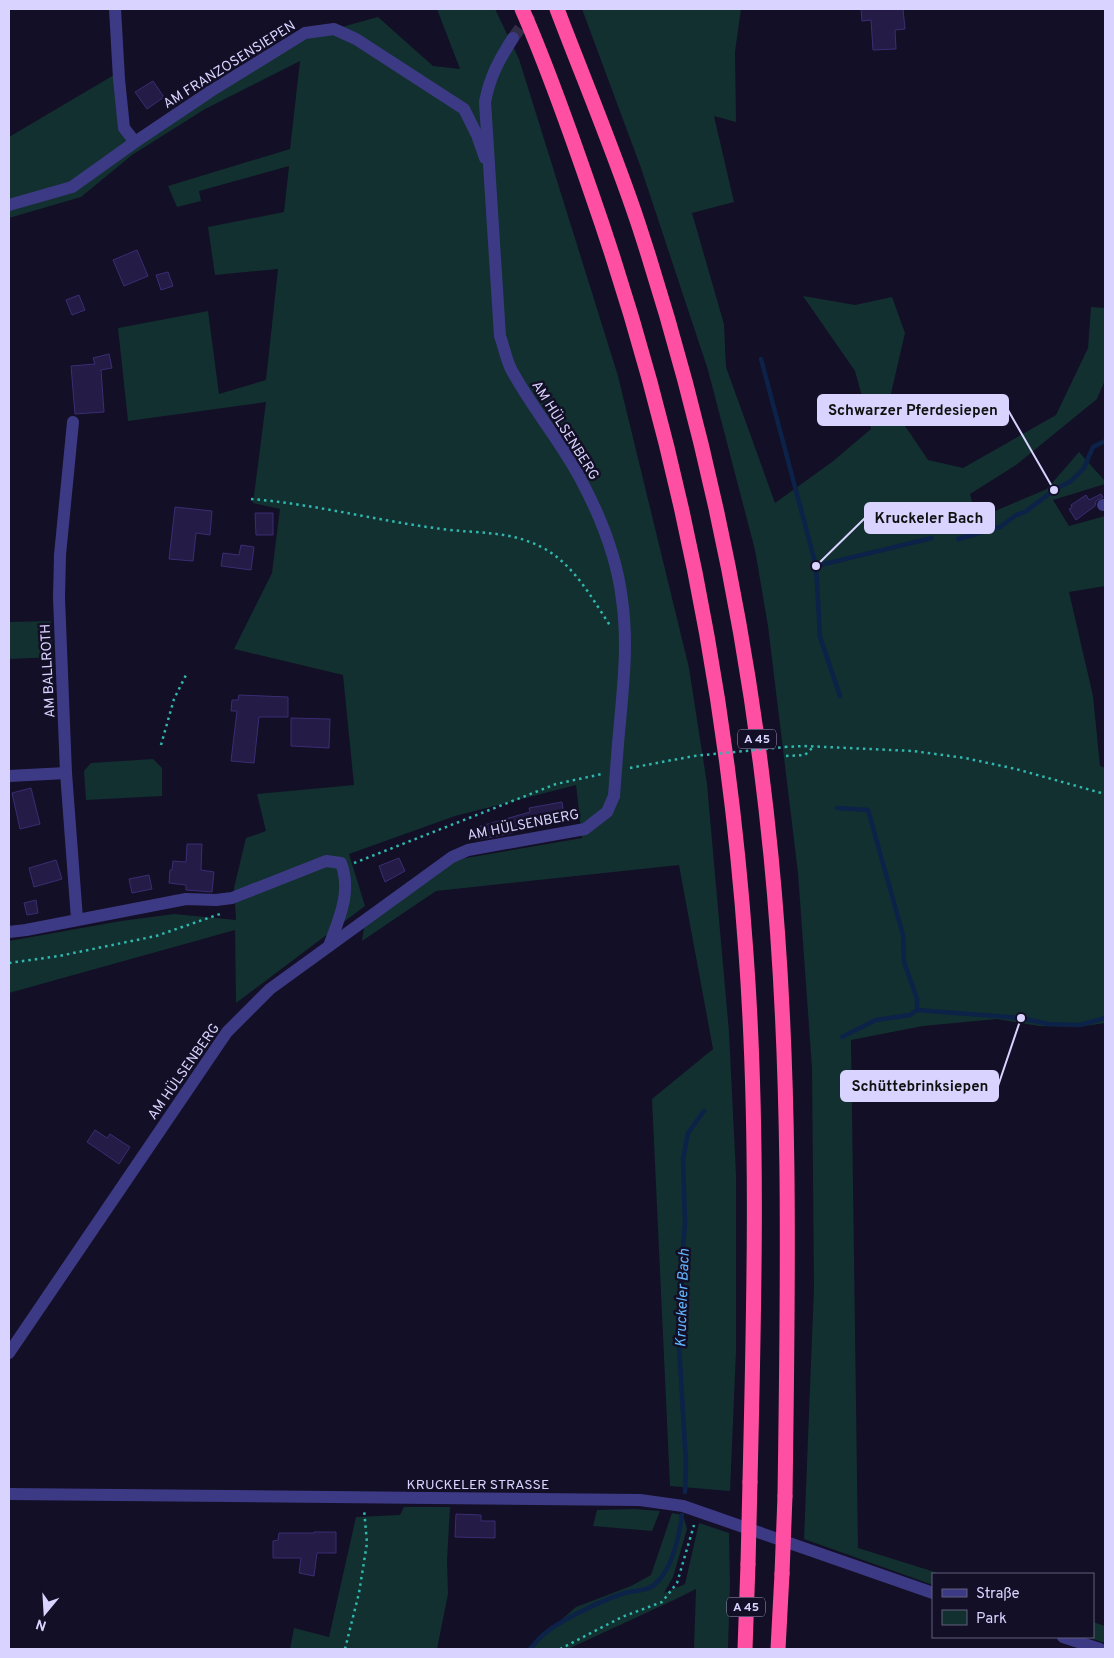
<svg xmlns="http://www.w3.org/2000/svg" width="1114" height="1658" font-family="Overpass,sans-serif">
<rect width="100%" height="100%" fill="#130f26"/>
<g fill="#12302f">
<polygon points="437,9 495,9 519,59 618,376 689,668 707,784 729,1032 736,1175 736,1351 730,1491 670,1486 652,1099 713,1049 679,865 436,891 362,941 364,928 454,860 582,838 576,785 455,816 349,854 365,906 236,1003 235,930 9,993 9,941 121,921 174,914 236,920 234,888 246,838 266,831 257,794 354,785 343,675 234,649 272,573 280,509 253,503 266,402 128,421 118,328 208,311 219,394 266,380 278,269 215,275 208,227 284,212 289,166 199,191 201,201 177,207 168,186 290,149 300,61 205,109 132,155 81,197 9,218 9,137 119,72 121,106 134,141 302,38 378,17 433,66 460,69"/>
<polygon points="582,9 741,9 735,52 736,122 714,116 734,202 692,213 724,324 726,367 775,503 832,462 871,429 855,371 803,296 855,305 892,297 905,333 889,402 928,460 963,468 1056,415 1088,348 1091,307 1105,308 1105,380 1097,399 1016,465 970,494 976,519 1047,489 1079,452 1105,481 1105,484 1053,500 1069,526 1105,516 1105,586 1069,592 1093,696 1100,766 1105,768 1105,1023 1079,1027 1039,1026 997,1019 923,1026 851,1040 858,1548 941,1574 933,1574 933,1585 804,1539 814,1287 812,1068 798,873 768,626 755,550 708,370 641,168"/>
<polygon points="51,621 53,657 9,659 9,622"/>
<polygon points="153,759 162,768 162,796 86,800 84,771 91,763"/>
<polygon points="404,1507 450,1507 447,1561 448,1594 437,1649 290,1649 294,1628 329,1637 356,1517 400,1515"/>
<polygon points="634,1509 660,1511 652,1531 593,1526 597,1510"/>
<polygon points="672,1513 682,1515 684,1518 687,1529 673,1577 664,1593 685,1584 699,1523 729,1533 730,1584 728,1649 694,1649 696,1589 674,1600 568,1649 528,1649 576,1607 631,1586 651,1575"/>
<polygon points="1093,1622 1105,1626 1105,1643 1087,1637 1093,1637"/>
</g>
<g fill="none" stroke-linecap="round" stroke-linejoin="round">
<g stroke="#0c2248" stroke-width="4.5">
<polyline points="761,359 816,566 820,637 840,696"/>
<polyline points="958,539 1000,527 1016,515 1025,512 1054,490 1071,481 1084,468 1093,447 1105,441"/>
<polyline points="816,566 932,538"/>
<polyline points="837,808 868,810 903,935 904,962 917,999 917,1010 910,1015 876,1020 842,1037"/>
<polyline points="917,1010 1021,1018 1048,1024 1080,1025 1105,1018"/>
<polyline points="685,1492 686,1463 679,1346 685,1307 681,1274 685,1223 683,1159 688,1133 704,1111"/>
<path d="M530,1649C534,1645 538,1639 543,1635C558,1621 605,1599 625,1593C634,1590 646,1592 654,1585C672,1570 679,1537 682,1515"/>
</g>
</g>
<g fill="#241b47" stroke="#3b2d73">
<polygon points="861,9 903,9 905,29 895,30 896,49 873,50 871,20 862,21"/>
<polygon points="153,81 164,97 147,109 135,92"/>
<polygon points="137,250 148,276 124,286 113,260"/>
<polygon points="168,272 173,286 161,290 156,275"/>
<polygon points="79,295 85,310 72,315 66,300"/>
<polygon points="109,354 112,368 101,370 104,412 75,414 71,366 95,364 93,358"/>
<polygon points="1101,494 1103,497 1096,501 1095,506 1076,520 1069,509 1072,508 1071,505 1086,495 1089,500"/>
<polygon points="175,507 212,511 210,535 196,533 193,561 169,559"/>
<polygon points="255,513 273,513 273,535 256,535"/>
<polygon points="241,545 254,547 251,570 221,566 223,553 239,555"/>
<polygon points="239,695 288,697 288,717 259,717 254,763 231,761 237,711 231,711 232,700 238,700"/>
<polygon points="291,718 330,719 329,748 291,746"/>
<polygon points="31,788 40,824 20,829 12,793"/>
<polygon points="562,802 565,822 545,826 544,822 512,827 513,833 477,840 474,828 530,812 529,808"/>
<polygon points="187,844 202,844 201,870 214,872 212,892 186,890 186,885 169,883 170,870 172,870 173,861 186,862"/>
<polygon points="399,858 405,871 385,882 379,866"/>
<polygon points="56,860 62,879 34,887 29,868"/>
<polygon points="149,875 152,889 132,893 129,879"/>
<polygon points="36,900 38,913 27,915 24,903"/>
<polygon points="95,1130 107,1138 110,1134 130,1147 119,1164 87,1142"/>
<polygon points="456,1514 481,1515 481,1521 495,1521 495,1538 455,1537"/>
<polygon points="314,1532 336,1532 336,1553 317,1553 314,1576 299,1573 301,1558 273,1558 273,1541 278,1540 279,1533 314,1533"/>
</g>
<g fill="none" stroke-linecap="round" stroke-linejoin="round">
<polyline stroke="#312d47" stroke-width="12" stroke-dasharray="12 6" stroke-linecap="butt" points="513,38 534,9"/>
<g stroke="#2fb8b0" stroke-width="2.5" stroke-dasharray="2.5 4" stroke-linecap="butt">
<path d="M251,499C315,504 378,521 442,529C479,534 511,530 545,549C575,566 593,600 611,627"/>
<polyline points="161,745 174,699 186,675"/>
<polyline points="785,747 804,746 913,751 965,758 1016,769 1105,794"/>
<polyline points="786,756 805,755 813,747"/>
<polyline points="630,768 694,756"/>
<polyline points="354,863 556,784 602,774"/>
<polyline points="9,963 59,956 156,936 220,914"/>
<polyline points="345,1649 359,1593 367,1543 364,1509"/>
<polyline points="560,1649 622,1617 662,1602 677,1583 694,1525"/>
</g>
<g stroke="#3d3a85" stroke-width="12">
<polyline points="115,9 119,79 124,128 135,142"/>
<path d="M513,38C499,60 490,76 485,102L500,336C504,347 506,359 511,369C531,407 560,440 580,478C600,515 617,557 622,600C629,647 622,696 618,744"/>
<polyline points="9,205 72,187 135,142 211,91 305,33 334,29 356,39 464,109 477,135 485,158"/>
<polyline points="73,422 60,555 59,598 66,773 77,919"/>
<polyline points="1103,505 1105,505"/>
<polyline points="9,776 66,773"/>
<path d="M9,932L26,930L186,899L216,900L232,898L326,861L341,863C352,892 339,919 329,946"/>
<polyline points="9,1353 210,1057 227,1032 270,989 452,857 468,850 585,829 607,812 614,796"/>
<polyline points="9,1494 640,1500 683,1506 933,1593"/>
<polyline points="1063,1637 1100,1649"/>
</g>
<g stroke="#ff4fa3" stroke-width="15">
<path d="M522,9C548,68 570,131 591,192C677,438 728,695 746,953C759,1130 754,1306 750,1482"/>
<path d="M557,9C584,80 614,151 638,223C705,427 750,642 771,856C792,1068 788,1282 785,1496"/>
<polyline points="745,1649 748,1564"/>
<polyline points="778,1649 782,1574"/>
</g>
<polyline stroke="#2fb8b0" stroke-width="2.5" stroke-dasharray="2.5 4" stroke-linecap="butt" points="694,756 785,747"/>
<polyline stroke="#3d3a85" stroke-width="12" points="614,796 618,744"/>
<g stroke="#ff4fa3" stroke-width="15">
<polyline points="748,1564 750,1482"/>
<polyline points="782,1574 785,1496"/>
</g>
</g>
<g text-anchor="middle" stroke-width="5" stroke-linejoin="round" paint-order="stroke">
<g fill="#130f26" stroke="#9e99be" stroke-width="1">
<rect x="738" y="729.5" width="38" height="19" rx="4"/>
<rect x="727" y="1597.5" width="38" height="19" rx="4"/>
</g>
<g font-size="12" font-weight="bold" fill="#d9d4ff">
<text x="757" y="743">A 45</text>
<text x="746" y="1611">A 45</text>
</g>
<g font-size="14" fill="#d9d4ff" stroke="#130f26">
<text transform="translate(229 64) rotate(-32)" y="5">AM FRANZOSENSIEPEN</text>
<text transform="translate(566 430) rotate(58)" y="5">AM HÜLSENBERG</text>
<text transform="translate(47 671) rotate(-93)" y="5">AM BALLROTH</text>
<text transform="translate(523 824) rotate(-11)" y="5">AM HÜLSENBERG</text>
<text transform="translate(183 1071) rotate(-55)" y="5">AM HÜLSENBERG</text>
<text x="478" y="1489">KRUCKELER STRASSE</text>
</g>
<g font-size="15" font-style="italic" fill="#62b6ff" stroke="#130f26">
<text transform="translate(682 1298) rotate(-88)" y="5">Kruckeler Bach</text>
</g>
</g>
<path fill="none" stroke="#d9d4ff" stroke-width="2" d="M1054 490L1008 410M816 566L865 518M1021 1018L998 1086"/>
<g fill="#d9d4ff" stroke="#130f26" stroke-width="2">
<circle cx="1054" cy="490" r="5"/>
<circle cx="816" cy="566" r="5"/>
<circle cx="1021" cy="1018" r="5"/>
</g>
<g fill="#d9d4ff" stroke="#d9d4ff" stroke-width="2">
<rect x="818" y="395" width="190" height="30" rx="5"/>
<rect x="865" y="503" width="129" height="30" rx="5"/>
<rect x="841" y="1071" width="157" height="30" rx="5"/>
</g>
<g font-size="15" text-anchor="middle" font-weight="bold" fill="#111">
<text x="913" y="415">Schwarzer Pferdesiepen</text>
<text x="929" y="523">Kruckeler Bach</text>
<text x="920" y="1091">Schüttebrinksiepen</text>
</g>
<rect width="1114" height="1658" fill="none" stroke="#d9d4ff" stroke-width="20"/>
<rect x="932" y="1573" width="162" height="65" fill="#130f26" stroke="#625e7d"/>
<rect x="942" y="1589" width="25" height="8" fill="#3d3a85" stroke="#625e7d"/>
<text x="976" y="1598" font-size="15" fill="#d9d4ff">Straße</text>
<rect x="942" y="1610" width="25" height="15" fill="#12302f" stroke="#625e7d"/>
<text x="976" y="1623" font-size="15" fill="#d9d4ff">Park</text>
<g transform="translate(45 1613) rotate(198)" stroke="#130f26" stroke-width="4" paint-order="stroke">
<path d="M0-4L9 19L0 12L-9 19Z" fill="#d9d4ff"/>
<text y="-8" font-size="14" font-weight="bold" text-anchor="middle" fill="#d9d4ff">N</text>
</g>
</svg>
